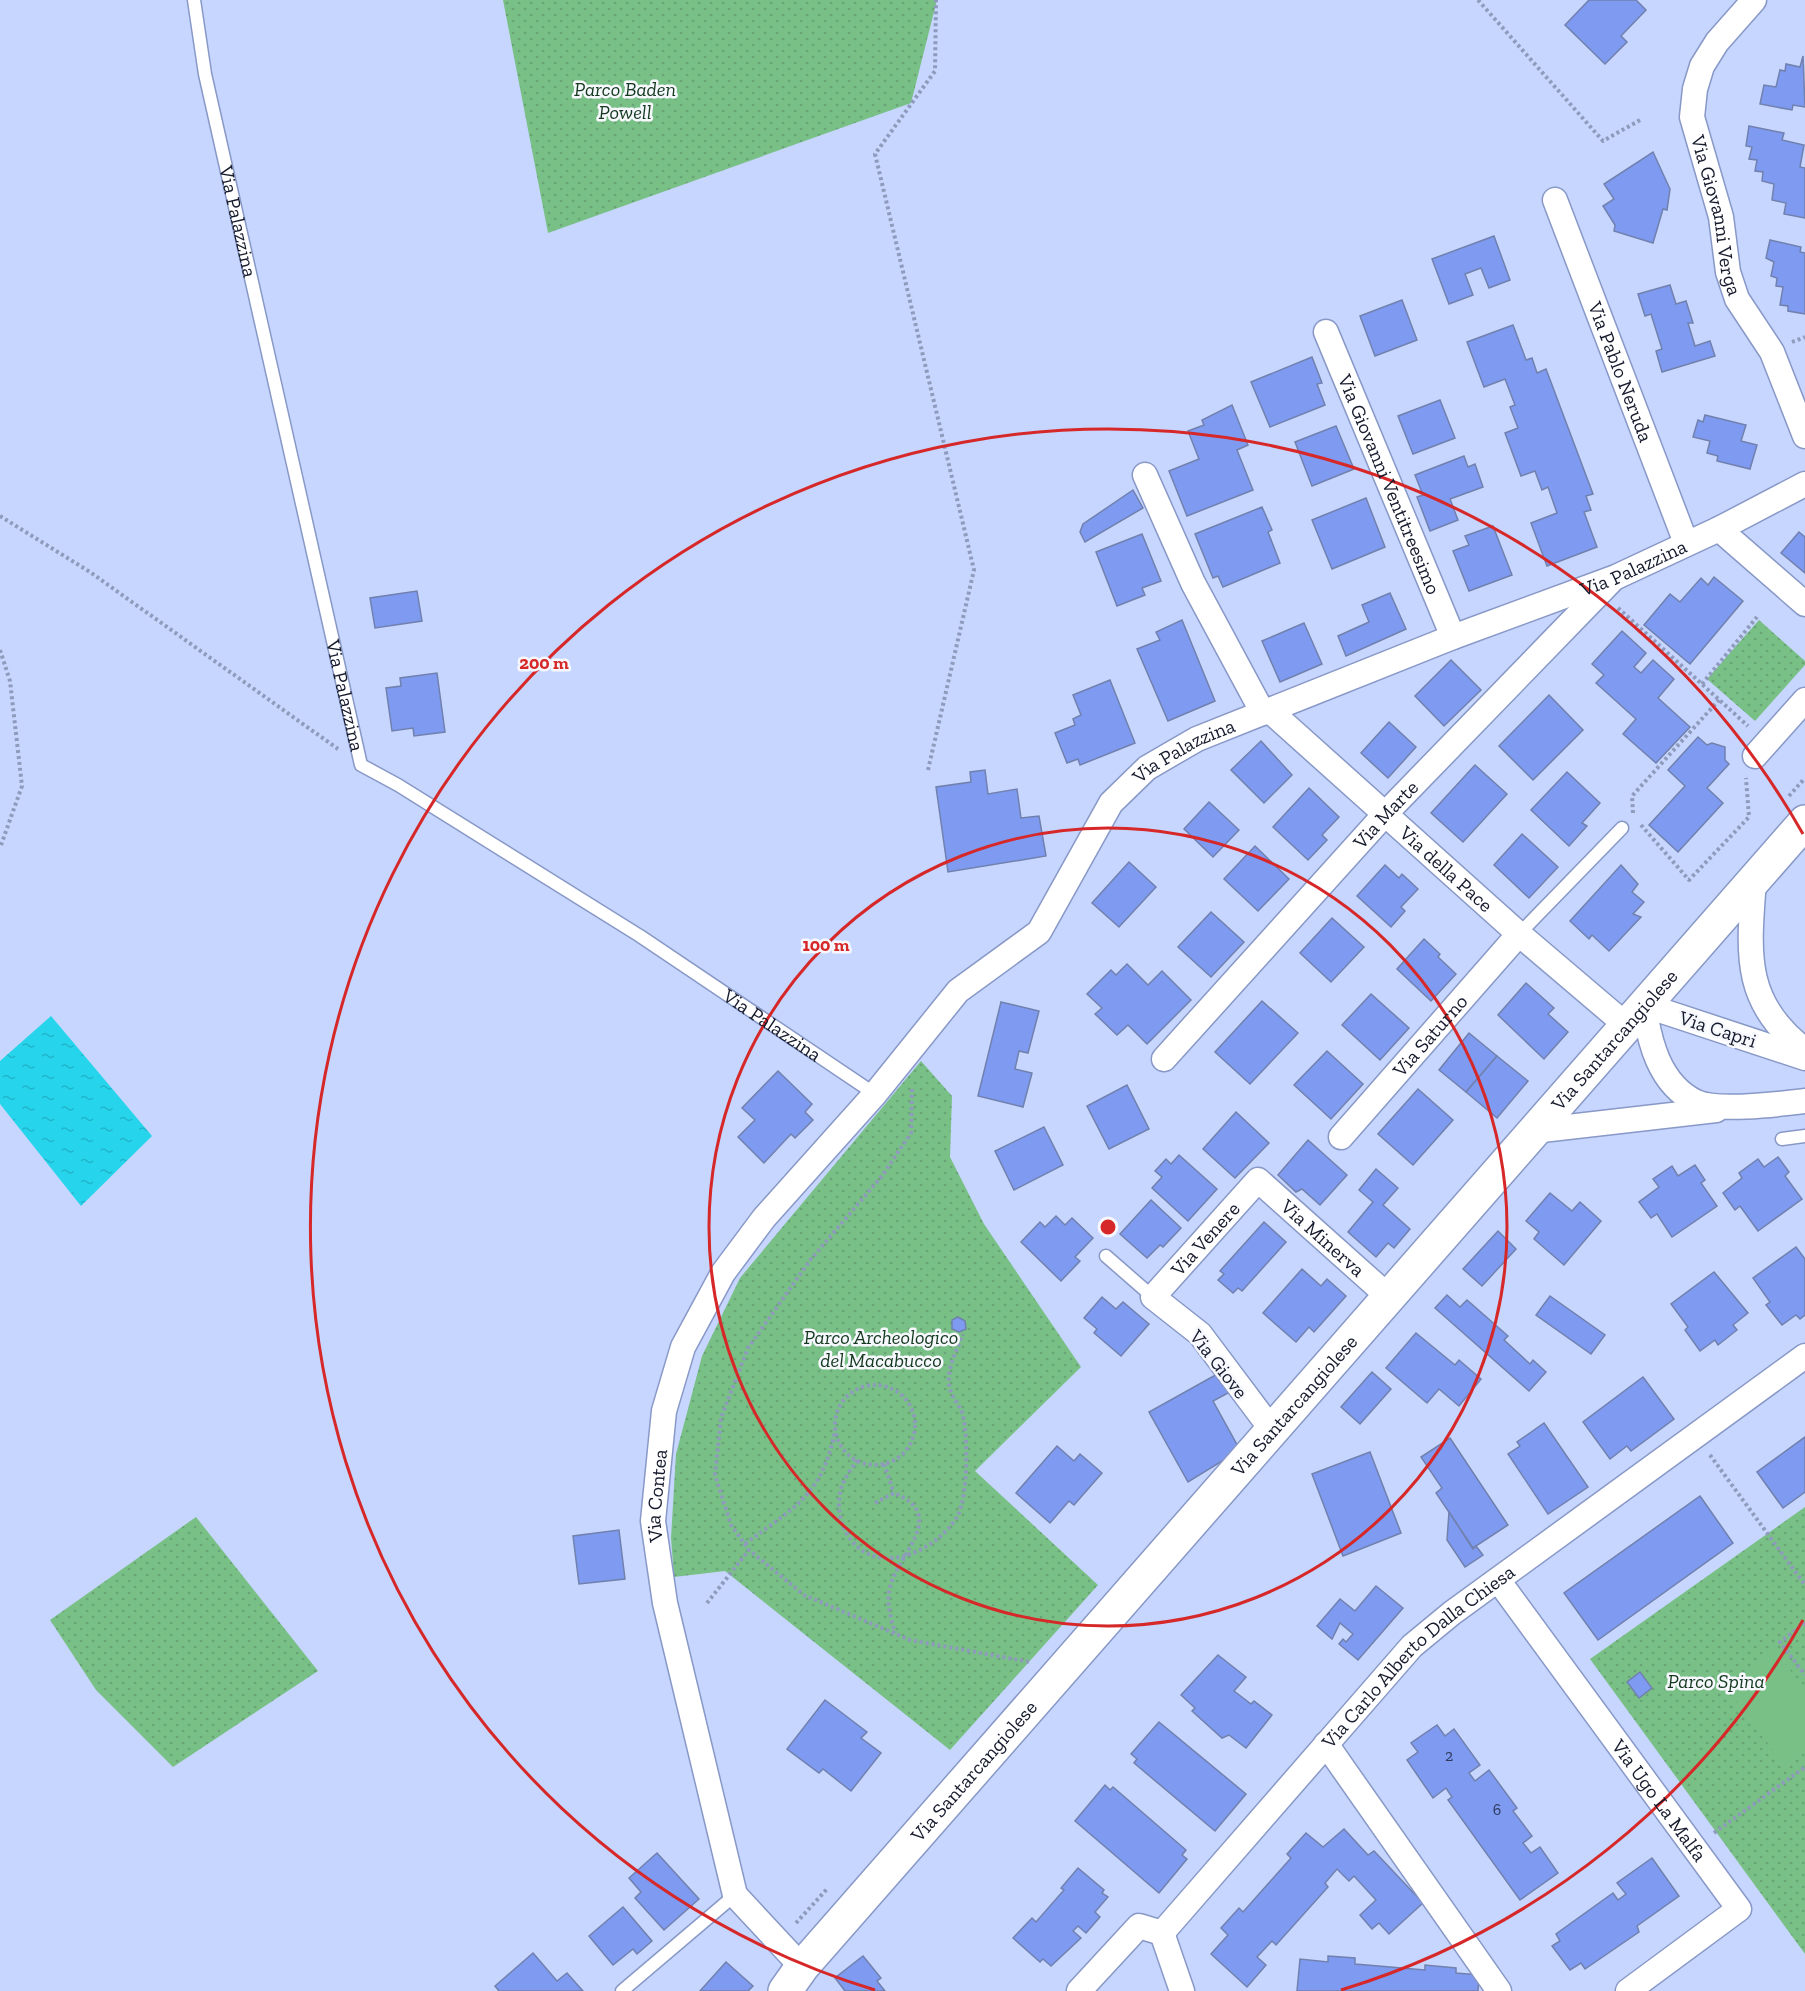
<svg xmlns="http://www.w3.org/2000/svg" width="1805" height="1991" font-family="'Zilla Slab',serif">
<defs>
<pattern id="grass-dots" width="8" height="8" patternUnits="userSpaceOnUse" patternTransform="scale(1.5)"><rect width="8" height="8" fill="#79c087"/><path d="M2 2h.1M6 6h.1" fill="none" stroke="#68a475" stroke-width="1.8" stroke-linecap="round"/></pattern>
<pattern id="water-ripples" width="26" height="14" patternUnits="userSpaceOnUse" patternTransform="scale(1.5)"><rect width="26" height="14" fill="#26d4ec"/><path d="M2 4q2-2 4 0t4 0M15 11q2-2 4 0t4 0" fill="none" stroke="#21b5cb"/></pattern>
</defs>
<rect width="100%" height="100%" fill="#c7d6fe"/>
<g fill="url(#grass-dots)">
<polygon points="503,0 937,0 911,103 548,233"/>
<polygon points="1759,620 1805,661 1805,665 1755,721 1707,679"/>
<polygon points="921,1061 952,1096 950,1157 984,1224 1081,1367 975,1471 1098,1585 950,1750 725,1571 674,1577 671,1538 676,1454 702,1356 740,1278"/>
<polygon points="1805,1507 1805,1954 1590,1659"/>
<polygon points="196,1517 318,1671 173,1767 96,1690 50,1620"/>
</g>
<polygon fill="#79c087" points="1775,1650 1805,1690 1805,1750 1784,1765 1725,1686"/>
<polygon fill="url(#water-ripples)" points="51,1016 152,1136 81,1206 0,1104 0,1061"/>
<g fill="#7e9af1" stroke="#7181ae" stroke-width="1.5">
<polygon points="1589,0 1636,0 1646,10 1621,36 1627,42 1605,64 1565,25"/>
<polygon points="1803,56 1805,107 1793,105 1792,110 1760,104 1764,85 1776,87 1780,70 1785,71 1786,64 1800,67"/>
<polygon points="1749,126 1784,133 1782,140 1804,145 1800,167 1805,168 1805,218 1784,214 1786,203 1772,200 1774,184 1762,181 1763,172 1755,171 1757,160 1749,159 1752,147 1746,146"/>
<polygon points="1653,152 1670,189 1667,210 1663,209 1653,243 1614,231 1615,225 1603,206 1614,199 1604,184"/>
<polygon points="1494,236 1510,280 1489,288 1481,268 1465,274 1473,295 1449,304 1432,259"/>
<polygon points="1770,240 1801,247 1800,252 1805,253 1805,314 1788,311 1788,306 1780,305 1783,287 1776,286 1777,278 1771,276 1774,262 1766,258"/>
<polygon points="1670,285 1676,304 1686,301 1693,323 1688,323 1695,346 1710,341 1715,356 1662,372 1656,351 1662,349 1651,314 1645,316 1638,294"/>
<polygon points="1402,300 1417,340 1375,356 1360,316"/>
<polygon points="1513,325 1526,360 1532,358 1537,373 1546,369 1593,494 1586,496 1591,510 1584,512 1597,547 1547,566 1531,523 1557,513 1548,487 1542,490 1535,471 1521,476 1505,433 1518,428 1510,407 1515,405 1505,379 1484,387 1467,342"/>
<polygon points="1312,357 1322,383 1317,384 1325,405 1270,427 1251,382"/>
<polygon points="1440,400 1455,438 1413,454 1398,416"/>
<polygon points="1232,405 1248,445 1237,450 1253,490 1187,516 1169,471 1199,459 1188,431 1204,425 1202,420"/>
<polygon points="1705,415 1746,425 1741,441 1757,445 1750,469 1717,461 1718,456 1707,453 1710,441 1693,437 1698,420 1703,422"/>
<polygon points="1336,426 1354,469 1312,486 1295,442"/>
<polygon points="1464,456 1468,467 1475,464 1483,487 1450,499 1458,520 1430,531 1417,497 1423,495 1415,475"/>
<polygon points="1133,490 1143,508 1085,542 1080,532 1083,524"/>
<polygon points="1366,498 1385,547 1332,569 1312,520"/>
<polygon points="1262,507 1272,530 1268,532 1280,563 1223,587 1218,576 1213,578 1195,534"/>
<polygon points="1493,526 1512,575 1469,591 1453,551 1469,545 1465,536"/>
<polygon points="1799,532 1805,537 1805,573 1781,553"/>
<polygon points="1142,534 1161,581 1142,588 1145,595 1117,606 1096,552"/>
<polygon points="1714,577 1743,601 1690,664 1644,625 1670,594 1680,602 1701,578 1708,585"/>
<polygon points="417,591 422,621 375,628 370,598"/>
<polygon points="1390,593 1406,629 1346,656 1338,636 1369,622 1362,605"/>
<polygon points="1182,620 1215,701 1168,721 1137,649 1160,640 1156,632"/>
<polygon points="1304,623 1322,664 1280,682 1262,641"/>
<polygon points="1622,631 1646,653 1634,667 1641,673 1653,660 1674,679 1658,698 1690,727 1656,763 1623,734 1636,719 1596,683 1604,675 1592,664"/>
<polygon points="1451,660 1481,690 1444,726 1415,696"/>
<polygon points="437,673 445,732 414,736 413,728 392,731 386,688 401,686 400,678"/>
<polygon points="1110,680 1135,743 1080,765 1078,759 1067,763 1055,733 1075,725 1073,719 1081,715 1073,695"/>
<polygon points="1549,695 1583,730 1533,780 1499,746"/>
<polygon points="1389,722 1416,747 1388,778 1361,753"/>
<polygon points="1698,737 1707,745 1712,743 1725,747 1725,760 1729,764 1707,788 1723,803 1678,852 1649,825 1685,786 1668,770"/>
<polygon points="1261,741 1292,775 1264,803 1231,770"/>
<polygon points="1475,765 1507,794 1463,842 1431,813"/>
<polygon points="985,770 988,794 1017,789 1021,818 1039,816 1046,856 948,872 936,787 971,782 970,772"/>
<polygon points="1567,772 1600,803 1582,823 1587,826 1569,846 1531,810"/>
<polygon points="1309,788 1339,817 1322,835 1327,840 1308,860 1273,827"/>
<polygon points="1209,802 1239,830 1213,857 1184,829"/>
<polygon points="1522,834 1558,867 1529,898 1494,865"/>
<polygon points="1255,846 1289,879 1258,911 1224,879"/>
<polygon points="1129,862 1156,887 1119,927 1092,903"/>
<polygon points="1385,865 1399,878 1402,874 1418,889 1401,907 1405,911 1391,927 1357,896"/>
<polygon points="1621,865 1638,884 1632,892 1644,902 1633,914 1641,917 1609,951 1592,935 1589,939 1570,921"/>
<polygon points="1211,912 1244,942 1211,977 1178,947"/>
<polygon points="1332,918 1364,947 1331,982 1300,953"/>
<polygon points="1424,939 1440,954 1438,957 1456,974 1431,1001 1397,969"/>
<polygon points="1127,964 1148,985 1162,971 1191,1000 1147,1044 1128,1025 1117,1035 1095,1014 1102,1008 1087,994 1111,970 1116,975"/>
<polygon points="1526,983 1554,1008 1548,1014 1568,1032 1544,1059 1498,1015"/>
<polygon points="1371,994 1409,1028 1380,1060 1342,1025"/>
<polygon points="1262,1001 1298,1033 1250,1084 1215,1052"/>
<polygon points="1001,1002 1039,1011 1028,1053 1019,1051 1015,1069 1032,1073 1023,1107 978,1096"/>
<polygon points="1469,1033 1497,1056 1466,1092 1439,1070"/>
<polygon points="1327,1051 1363,1084 1331,1119 1294,1085"/>
<polygon points="1497,1056 1528,1081 1497,1118 1466,1092"/>
<polygon points="778,1071 812,1104 805,1112 813,1120 795,1138 791,1134 764,1163 738,1137 755,1120 742,1108"/>
<polygon points="1127,1085 1149,1129 1109,1149 1087,1106"/>
<polygon points="1418,1089 1453,1120 1413,1165 1378,1134"/>
<polygon points="1236,1112 1269,1143 1235,1178 1203,1149"/>
<polygon points="1044,1127 1063,1165 1014,1190 995,1151"/>
<polygon points="1308,1140 1347,1175 1320,1205 1302,1189 1296,1192 1278,1175"/>
<polygon points="1179,1155 1217,1189 1188,1221 1152,1188 1162,1177 1155,1171 1166,1159 1171,1164"/>
<polygon points="1778,1157 1789,1172 1785,1176 1802,1199 1758,1231 1740,1206 1735,1210 1723,1193 1742,1178 1739,1173 1758,1159 1764,1167"/>
<polygon points="1695,1165 1705,1180 1701,1183 1717,1206 1672,1237 1657,1214 1651,1218 1639,1202 1659,1187 1653,1179 1672,1166 1678,1176"/>
<polygon points="1376,1169 1398,1188 1383,1205 1410,1229 1394,1248 1388,1243 1376,1257 1348,1232 1373,1202 1359,1190"/>
<polygon points="1550,1193 1572,1211 1580,1202 1601,1221 1564,1265 1534,1239 1539,1232 1526,1221"/>
<polygon points="1151,1200 1181,1228 1163,1247 1160,1245 1147,1258 1120,1234"/>
<polygon points="1056,1216 1065,1225 1072,1218 1093,1238 1075,1257 1080,1261 1061,1281 1021,1242 1040,1222 1045,1227"/>
<polygon points="1264,1222 1286,1242 1242,1291 1238,1288 1233,1293 1218,1280 1224,1274 1220,1271"/>
<polygon points="1498,1231 1516,1249 1482,1286 1463,1269"/>
<polygon points="1796,1247 1805,1259 1805,1315 1800,1319 1796,1315 1782,1325 1766,1305 1770,1302 1753,1278"/>
<polygon points="1302,1269 1321,1286 1327,1279 1346,1296 1314,1332 1309,1327 1296,1342 1263,1313"/>
<polygon points="1714,1272 1748,1313 1733,1325 1737,1330 1718,1345 1715,1340 1700,1351 1685,1330 1688,1327 1671,1304"/>
<polygon points="1447,1295 1460,1307 1467,1300 1508,1336 1504,1340 1530,1364 1533,1360 1546,1372 1529,1391 1435,1308"/>
<polygon points="1550,1296 1605,1335 1591,1354 1536,1315"/>
<polygon points="1102,1297 1116,1309 1123,1302 1149,1324 1121,1356 1094,1333 1097,1329 1084,1318"/>
<polygon points="958,1317 965,1321 966,1329 959,1332 952,1329 952,1320"/>
<polygon points="1416,1333 1455,1365 1459,1360 1481,1379 1459,1406 1439,1389 1427,1403 1386,1368"/>
<polygon points="1372,1372 1391,1389 1360,1424 1341,1407"/>
<polygon points="1219,1373 1230,1392 1213,1401 1240,1450 1188,1482 1149,1412"/>
<polygon points="1643,1377 1674,1419 1631,1451 1627,1446 1610,1459 1583,1422"/>
<polygon points="1544,1423 1588,1487 1548,1514 1508,1454 1520,1446 1517,1442"/>
<polygon points="1805,1437 1805,1492 1783,1508 1757,1472"/>
<polygon points="1450,1438 1508,1525 1473,1548 1436,1493 1442,1488 1421,1457"/>
<polygon points="1057,1446 1074,1461 1080,1454 1102,1473 1074,1505 1069,1501 1050,1523 1016,1493"/>
<polygon points="1370,1452 1401,1533 1343,1556 1312,1474"/>
<polygon points="1700,1496 1733,1543 1598,1640 1564,1593"/>
<polygon points="1449,1512 1473,1549 1476,1546 1483,1555 1465,1567 1447,1540"/>
<polygon points="619,1530 625,1579 579,1584 573,1536"/>
<polygon points="1376,1586 1403,1608 1358,1660 1339,1644 1343,1639 1346,1642 1353,1634 1340,1623 1332,1639 1317,1626 1340,1599 1355,1611"/>
<polygon points="1218,1655 1246,1677 1234,1691 1251,1704 1254,1701 1272,1715 1246,1748 1229,1735 1222,1738 1192,1711 1195,1708 1181,1695"/>
<polygon points="1640,1672 1652,1688 1639,1698 1627,1682"/>
<polygon points="825,1700 867,1732 861,1738 881,1753 851,1791 823,1769 819,1773 787,1749"/>
<polygon points="1159,1722 1246,1794 1215,1831 1134,1763 1137,1759 1131,1754"/>
<polygon points="1437,1725 1445,1736 1454,1729 1480,1765 1469,1773 1475,1781 1489,1770 1517,1808 1513,1811 1532,1836 1523,1843 1531,1853 1540,1847 1558,1873 1520,1900 1448,1800 1452,1797 1446,1788 1433,1798 1407,1760 1418,1752 1411,1743"/>
<polygon points="1105,1785 1110,1790 1113,1787 1186,1850 1182,1855 1187,1859 1159,1893 1075,1821"/>
<polygon points="1344,1829 1368,1855 1374,1851 1423,1903 1389,1934 1379,1923 1372,1929 1360,1915 1376,1900 1354,1876 1349,1881 1337,1869 1325,1883 1328,1887 1276,1945 1272,1941 1257,1957 1266,1965 1247,1987 1211,1954 1228,1935 1221,1928 1239,1908 1243,1912 1291,1858 1287,1854 1306,1833 1323,1847"/>
<polygon points="657,1853 699,1899 664,1930 635,1898 641,1892 629,1878"/>
<polygon points="1652,1858 1679,1896 1637,1926 1639,1932 1585,1969 1581,1963 1570,1970 1552,1946 1560,1941 1556,1934 1613,1893 1618,1900 1626,1894 1617,1883"/>
<polygon points="1078,1868 1104,1890 1102,1893 1108,1897 1095,1912 1100,1917 1086,1933 1078,1926 1073,1931 1081,1938 1051,1966 1043,1959 1040,1962 1013,1938 1032,1918 1036,1922 1064,1890 1061,1888"/>
<polygon points="623,1907 652,1941 637,1954 633,1949 613,1965 589,1936"/>
<polygon points="533,1953 557,1981 567,1973 583,1991 499,1991 495,1986"/>
<polygon points="863,1956 881,1978 877,1981 885,1991 845,1991 835,1978"/>
<polygon points="1328,1956 1355,1958 1355,1964 1425,1970 1425,1965 1456,1968 1456,1973 1479,1975 1478,1991 1297,1991 1300,1959 1328,1962"/>
<polygon points="726,1962 753,1986 748,1991 700,1991"/>
</g>
<g fill="none" stroke-linecap="round" stroke-linejoin="round">
<g stroke="#8898c7" stroke-width="15">
<g id="service">
<path id="s1" d="M194,0L205,74L361,765L398,785L640,936L875,1094"/>
<polyline points="1519,934 1622,828"/>
<polyline points="1782,1139 1805,1136"/>
<polyline points="1106,1256 1153,1297"/>
<polyline points="622,1991 735,1895"/>
</g>
</g>
<g stroke="#8898c7" stroke-width="27">
<g id="minor">
<path id="s2" d="M1754,0L1717,42L1702,66L1695,89L1692,117L1721,217L1728,272L1737,299L1772,352L1805,436"/>
<path id="s3" d="M1555,200L1686,543"/>
<path id="s4" d="M1326,332L1453,637"/>
<polyline points="1145,475 1193,583 1263,713"/>
<polyline points="1719,529 1805,604"/>
<path id="s5" d="M1269,710L1519,934L1626,1025"/>
<polyline points="1755,756 1805,700"/>
<path d="M1754,880C1749,950 1741,1002 1805,1050"/>
<path d="M1805,1058L1644,1005C1649,1041 1659,1084 1696,1102C1718,1112 1780,1104 1805,1101"/>
<path id="s6" d="M1164,1059L1386,813L1611,581"/>
<polyline points="1533,1131 1716,1110"/>
<path id="s7" d="M1341,1137L1519,934"/>
<path id="s8" d="M1272,1430L1200,1334L1153,1297L1258,1180L1389,1297"/>
<path id="s9" d="M1498,1580L1739,1909L1628,1991"/>
<polyline points="1326,1744 1499,1991"/>
<path id="s10" d="M1162,1933L1412,1646L1452,1613L1805,1356"/>
<polyline points="1162,1933 1182,1991"/>
<path id="s11" d="M802,1967L735,1895L665,1603L653,1521L664,1411L683,1347L723,1273L764,1218L875,1094L958,991L1039,932L1111,803L1147,768L1197,739L1453,637L1616,577L1719,529L1805,484"/>
<polyline points="1079,1991 1139,1926 1162,1933"/>
</g>
</g>
<g stroke="#8898c7" stroke-width="36">
<g id="secondary">
<path id="s12" d="M785,1991L802,1967L1805,822"/>
</g>
</g>
<g stroke="#8f9bbc" stroke-width="4" stroke-dasharray="3 3" stroke-linecap="butt">
<polyline points="1478,0 1603,141 1640,120"/>
<polyline points="1792,342 1805,337"/>
<polyline points="0,516 90,572 338,749"/>
<polyline points="1618,608 1748,726"/>
<polyline points="0,650 10,681 22,786 0,848"/>
<polyline points="1702,684 1757,617"/>
<polyline points="928,770 974,570 875,154 935,71 936,0"/>
<polyline points="1789,796 1805,778"/>
<polyline points="1633,813 1632,796 1719,700"/>
<polyline points="1641,825 1689,880 1749,817 1746,778"/>
<polyline points="912,1089 911,1133 882,1176 811,1259 748,1348 721,1418 715,1475 731,1525 749,1550 804,1595 910,1640 1030,1662"/>
<circle cx="875" cy="1425" r="40"/>
<polyline points="1710,1455 1805,1585"/>
<path d="M857,1460C851,1470 842,1481 840,1493C834,1523 853,1557 886,1558C912,1560 946,1538 958,1515C968,1495 968,1437 963,1415C959,1403 949,1395 949,1382C948,1365 957,1350 963,1334"/>
<polyline points="884,1464 894,1493"/>
<path d="M875,1503L894,1493C949,1515 898,1554 890,1587C886,1603 891,1618 895,1633"/>
<path d="M745,1544C794,1507 821,1497 835,1432"/>
<polyline points="707,1603 749,1550"/>
<polyline points="1805,1623 1780,1642 1805,1675"/>
<polyline points="1714,1833 1805,1767"/>
<polyline points="796,1923 827,1889"/>
</g>
<use href="#service" stroke="#fff" stroke-width="12"/>
<use href="#minor" stroke="#fff" stroke-width="24"/>
<use href="#secondary" stroke="#fff" stroke-width="33"/>
</g>
<g fill="none" stroke="#d62828" stroke-width="3">
<circle cx="1108" cy="1227" r="399"/>
<path d="M1803 1620A798 798 0 0 1 1341 1990M875 1990A798 798 0 1 1 1803 834"/>
</g>
<g text-anchor="middle" stroke-width="5" stroke-linejoin="round" paint-order="stroke">
<g font-size="16" fill="#2f3a5d">
<text x="1449" y="1761">2</text>
<text x="1497" y="1815">6</text>
</g>
<g font-size="20" font-style="italic" fill="#14391e" stroke="#f6f8fd">
<text x="625" y="96">Parco Baden<tspan x="625" dy="23">Powell</tspan></text>
<text x="881" y="1344">Parco Archeologico<tspan x="881" dy="23">del Macabucco</tspan></text>
<text x="1716" y="1688">Parco Spina</text>
</g>
<g font-size="20" fill="#151a2c" stroke="#f6f8fd">
<text dy="7" stroke="none"><textPath href="#s2" startOffset="238">Via Giovanni Verga</textPath></text>
<text dy="7" stroke="none"><textPath href="#s1" startOffset="226">Via Palazzina</textPath></text>
<text dy="7" stroke="none"><textPath href="#s3" startOffset="184">Via Pablo Neruda</textPath></text>
<text dy="7" stroke="none"><textPath href="#s4" startOffset="165">Via Giovanni Ventitreesimo</textPath></text>
<text dy="7" stroke="none"><textPath href="#s11" startOffset="1935">Via Palazzina</textPath></text>
<text dy="7" stroke="none"><textPath href="#s1" startOffset="712">Via Palazzina</textPath></text>
<text dy="7" stroke="none"><textPath href="#s11" startOffset="1449">Via Palazzina</textPath></text>
<text dy="7" stroke="none"><textPath href="#s6" startOffset="330">Via Marte</textPath></text>
<text dy="7" stroke="none"><textPath href="#s5" startOffset="238">Via della Pace</textPath></text>
<text dy="7" stroke="none"><textPath href="#s1" startOffset="1270">Via Palazzina</textPath></text>
<text transform="translate(1718 1029) rotate(18)" y="7">Via Capri</text>
<text dy="7" stroke="none"><textPath href="#s7" startOffset="135">Via Saturno</textPath></text>
<text dy="7" stroke="none"><textPath href="#s12" startOffset="1262">Via Santarcangiolese</textPath></text>
<text dy="7" stroke="none"><textPath href="#s8" startOffset="258">Via Venere</textPath></text>
<text dy="7" stroke="none"><textPath href="#s8" startOffset="424">Via Minerva</textPath></text>
<text transform="translate(1219 1364) rotate(52)" y="7">Via Giove</text>
<text dy="7" stroke="none"><textPath href="#s12" startOffset="776">Via Santarcangiolese</textPath></text>
<text dy="7" stroke="none"><textPath href="#s11" startOffset="507">Via Contea</textPath></text>
<text dy="7" stroke="none"><textPath href="#s10" startOffset="378">Via Carlo Alberto Dalla Chiesa</textPath></text>
<text dy="7" stroke="none"><textPath href="#s12" startOffset="290">Via Santarcangiolese</textPath></text>
<text dy="7" stroke="none"><textPath href="#s9" startOffset="273">Via Ugo La Malfa</textPath></text>
</g>
</g>
<circle cx="1108" cy="1227" r="9" fill="#d62828" stroke="#f6f8fd" stroke-width="3"/>
<g font-size="18" text-anchor="middle" font-weight="bold" fill="#d62828" stroke="#f6f8fd" stroke-width="5" stroke-linejoin="round" paint-order="stroke">
<text x="544" y="669">200 m</text>
<text x="826" y="951">100 m</text>
</g>
</svg>
